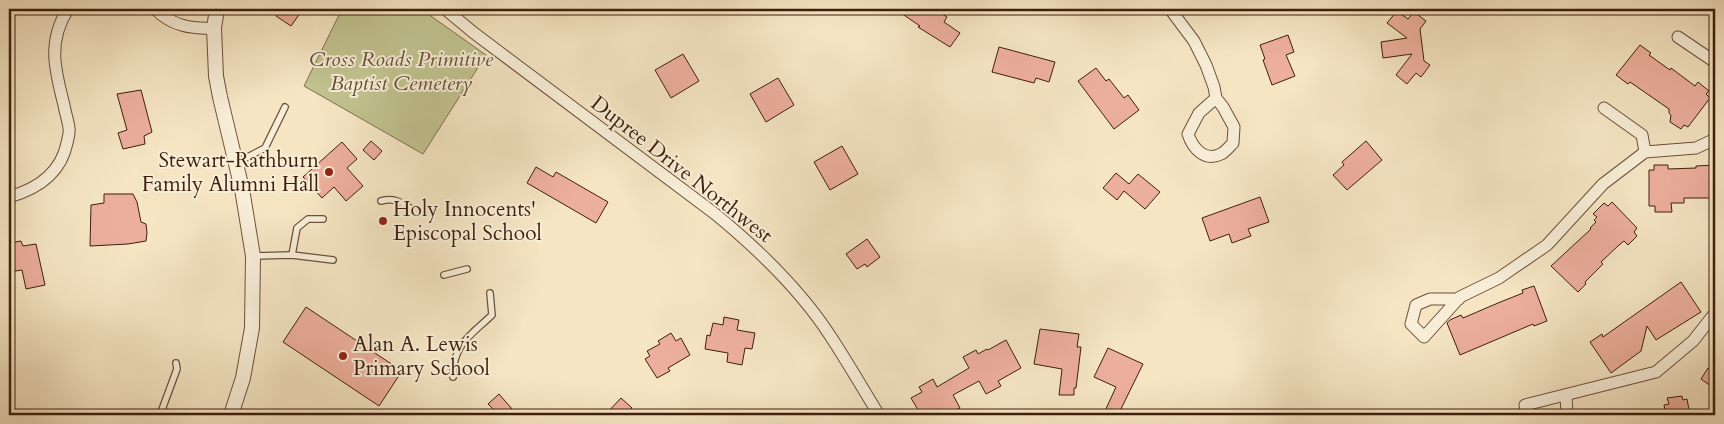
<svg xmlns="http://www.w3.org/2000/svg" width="1724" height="424" font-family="Cardo,serif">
<rect width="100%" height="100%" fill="#f5e5c3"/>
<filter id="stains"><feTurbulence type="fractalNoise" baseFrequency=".004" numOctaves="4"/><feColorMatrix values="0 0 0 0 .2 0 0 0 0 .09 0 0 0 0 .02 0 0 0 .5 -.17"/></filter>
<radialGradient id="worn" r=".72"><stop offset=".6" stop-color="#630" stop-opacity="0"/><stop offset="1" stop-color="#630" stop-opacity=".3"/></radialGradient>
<polygon fill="#c1c390" stroke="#80714e" points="342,9 421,9 486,55 423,154 304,86"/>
<g fill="#edaf9d" stroke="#3e1f0d">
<polygon points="281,9 303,9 291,26 276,16"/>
<polygon points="895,9 934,9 947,17 944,22 960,33 950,47 918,27 920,26"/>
<polygon points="1397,11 1408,19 1414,12 1426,21 1420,29 1424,61 1430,65 1421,77 1416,73 1407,84 1396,75 1412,54 1383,58 1381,42 1407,38 1387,23"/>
<polygon points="1288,35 1294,52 1286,55 1295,76 1272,85 1263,60 1265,59 1260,45"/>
<polygon points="1640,45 1651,53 1649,55 1670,70 1671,68 1695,86 1698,82 1709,91 1706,94 1710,98 1688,127 1684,125 1681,129 1670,122 1671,115 1669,113 1669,109 1630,82 1628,84 1616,75"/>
<polygon points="999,47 1055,62 1049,82 1036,78 1034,83 992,72"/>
<polygon points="683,54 699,81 671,98 655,70"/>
<polygon points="1096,68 1106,81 1109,79 1124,98 1128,95 1139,110 1114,129 1078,81"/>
<polygon points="778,78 794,105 766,122 750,94"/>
<polygon points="141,90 152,132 144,136 145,144 123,149 118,133 127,130 117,94"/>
<polygon points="371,141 382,151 374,160 363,150"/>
<polygon points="1366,141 1382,160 1347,190 1333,175 1344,165 1342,162"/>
<polygon points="342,142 357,159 347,168 363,186 346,201 334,187 322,198 303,177"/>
<polygon points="842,146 858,174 830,190 814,162"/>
<polygon points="1654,165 1668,165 1668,169 1696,168 1696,166 1715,165 1715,198 1684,198 1684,203 1671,203 1672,212 1655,212 1655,206 1649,206 1649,170 1654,170"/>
<polygon points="536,167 553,177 556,172 608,202 596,223 527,183"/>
<polygon points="1116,173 1129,184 1138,174 1160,192 1145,209 1124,191 1117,200 1103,188"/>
<polygon points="104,194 133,194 137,202 141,222 146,224 147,233 146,241 128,244 90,246 91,205 104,203"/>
<polygon points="1260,197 1269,222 1248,229 1251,236 1232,243 1229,234 1210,241 1202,218"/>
<polygon points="1612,202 1637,228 1634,232 1637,236 1628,245 1624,241 1619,245 1601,262 1603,264 1585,282 1586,284 1578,292 1551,266 1591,229 1590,228 1596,222 1594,220 1597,217 1593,214 1604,203 1608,206"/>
<polygon points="867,239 880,257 867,267 865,264 857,269 846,254"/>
<polygon points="21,241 23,246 36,244 45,285 26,289 22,270 9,272 9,243"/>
<polygon points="1681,282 1701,312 1656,340 1647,326 1641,351 1611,373 1590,342 1602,334 1603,337"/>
<polygon points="1534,286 1547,321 1534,326 1533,324 1460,355 1447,323 1450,320 1461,315 1463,318 1498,303 1523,293 1522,290"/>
<polygon points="306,307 402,371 379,406 283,342"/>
<polygon points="724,317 739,320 737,330 755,333 752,349 745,348 742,365 727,362 728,353 705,349 707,335 710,336 713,323 723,325"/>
<polygon points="1040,329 1079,334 1077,347 1081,347 1076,388 1074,388 1074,395 1059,395 1062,369 1034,364"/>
<polygon points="671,333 676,341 681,338 690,355 668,368 670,371 657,378 645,359 650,356 647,351 660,344 658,341"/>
<polygon points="1006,340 1021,368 998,381 1001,386 986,394 979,381 953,395 960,408 947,415 921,415 911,398 922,392 919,387 933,379 937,387 969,368 963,357 976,350 978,354 987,349 988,350"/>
<polygon points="1108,348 1143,364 1118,415 1105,411 1116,387 1094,377"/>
<polygon points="1708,368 1715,373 1715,389 1701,379"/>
<polygon points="499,394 512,409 505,415 499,415 488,404"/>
<polygon points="1682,396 1683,400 1687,399 1690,415 1666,415 1664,405 1669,404 1667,398"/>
<polygon points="621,398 632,408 625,415 605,415"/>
</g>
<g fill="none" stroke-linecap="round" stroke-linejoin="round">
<g stroke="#6c503a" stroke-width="8">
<g id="service">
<polyline points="236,163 265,148 285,107"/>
<path d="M381,201C393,198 400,201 410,208"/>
<polyline points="292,255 297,228 308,219 323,219"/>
<polyline points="253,256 292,255 333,260"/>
<polyline points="444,275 467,269"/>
<path d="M453,377C453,344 470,336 492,315L490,293"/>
<polyline points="160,415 177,369 176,363"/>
</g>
</g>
<g stroke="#6c503a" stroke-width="13">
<g id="minor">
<path d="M155,9C172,26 191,29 214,28"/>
<path d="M445,9L474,33L714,213C758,249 800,289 831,337C848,363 863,389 879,415"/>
<path d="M1170,9L1194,41L1206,65L1214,87L1216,98L1223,107L1234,127L1233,143C1230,146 1225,152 1221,154C1205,162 1193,149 1188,134L1199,113L1216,98"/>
<polyline points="1678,37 1715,62"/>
<polyline points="1604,108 1642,135 1645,152"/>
<path d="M9,197C37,189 61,173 67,143C68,138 70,132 69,128C68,120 65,112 64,105C55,70 47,42 68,9"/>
<polyline points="1459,299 1430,299 1416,305 1411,324 1424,337 1460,297 1499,278 1547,245 1603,184 1645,152 1696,148 1715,139"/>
<polyline points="1566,395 1567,415"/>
<polyline points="1527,415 1525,405 1656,372 1693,341 1715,313"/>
</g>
</g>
<g stroke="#6c503a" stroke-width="16">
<polyline id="tertiary" points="217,9 214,28 216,76 220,97 242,189 253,256 252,328 243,378 231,415"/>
</g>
<use href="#service" stroke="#f8eed8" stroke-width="5.5"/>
<use href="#minor" stroke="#f8eed8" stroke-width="11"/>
<use href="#tertiary" stroke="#f8eed8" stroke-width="14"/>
</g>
<g fill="#8f2418" stroke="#f8eed8" stroke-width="2">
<circle cx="329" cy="172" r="5"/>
<circle cx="383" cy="221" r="5"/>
<circle cx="343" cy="356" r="5"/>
</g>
<g text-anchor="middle" stroke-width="4" stroke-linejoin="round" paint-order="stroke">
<g font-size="21" font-style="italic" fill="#655034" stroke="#f8eed8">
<text x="401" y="66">Cross Roads Primitive<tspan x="401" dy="24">Baptist Cemetery</tspan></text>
</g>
<g font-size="21" fill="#3e1f0d" stroke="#f8eed8" text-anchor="start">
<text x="319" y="167" text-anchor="end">Stewart-Rathburn<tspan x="319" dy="24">Family Alumni Hall</tspan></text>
<text x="393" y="216">Holy Innocents'<tspan x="393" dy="24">Episcopal School</tspan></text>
<text x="353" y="351">Alan A. Lewis<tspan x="353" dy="24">Primary School</tspan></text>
</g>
<g font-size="21" fill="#3e1f0d" stroke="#f8eed8">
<text transform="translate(682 169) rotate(38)" y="7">Dupree Drive Northwest</text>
</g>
</g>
<rect width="1724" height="424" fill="none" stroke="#f5e5c3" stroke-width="30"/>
<rect x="10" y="10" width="1704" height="404" fill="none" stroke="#3e1f0d" stroke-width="2.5"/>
<rect x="15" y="15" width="1694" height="394" fill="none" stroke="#3e1f0d"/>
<rect width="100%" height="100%" filter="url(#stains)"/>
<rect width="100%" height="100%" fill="url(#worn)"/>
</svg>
